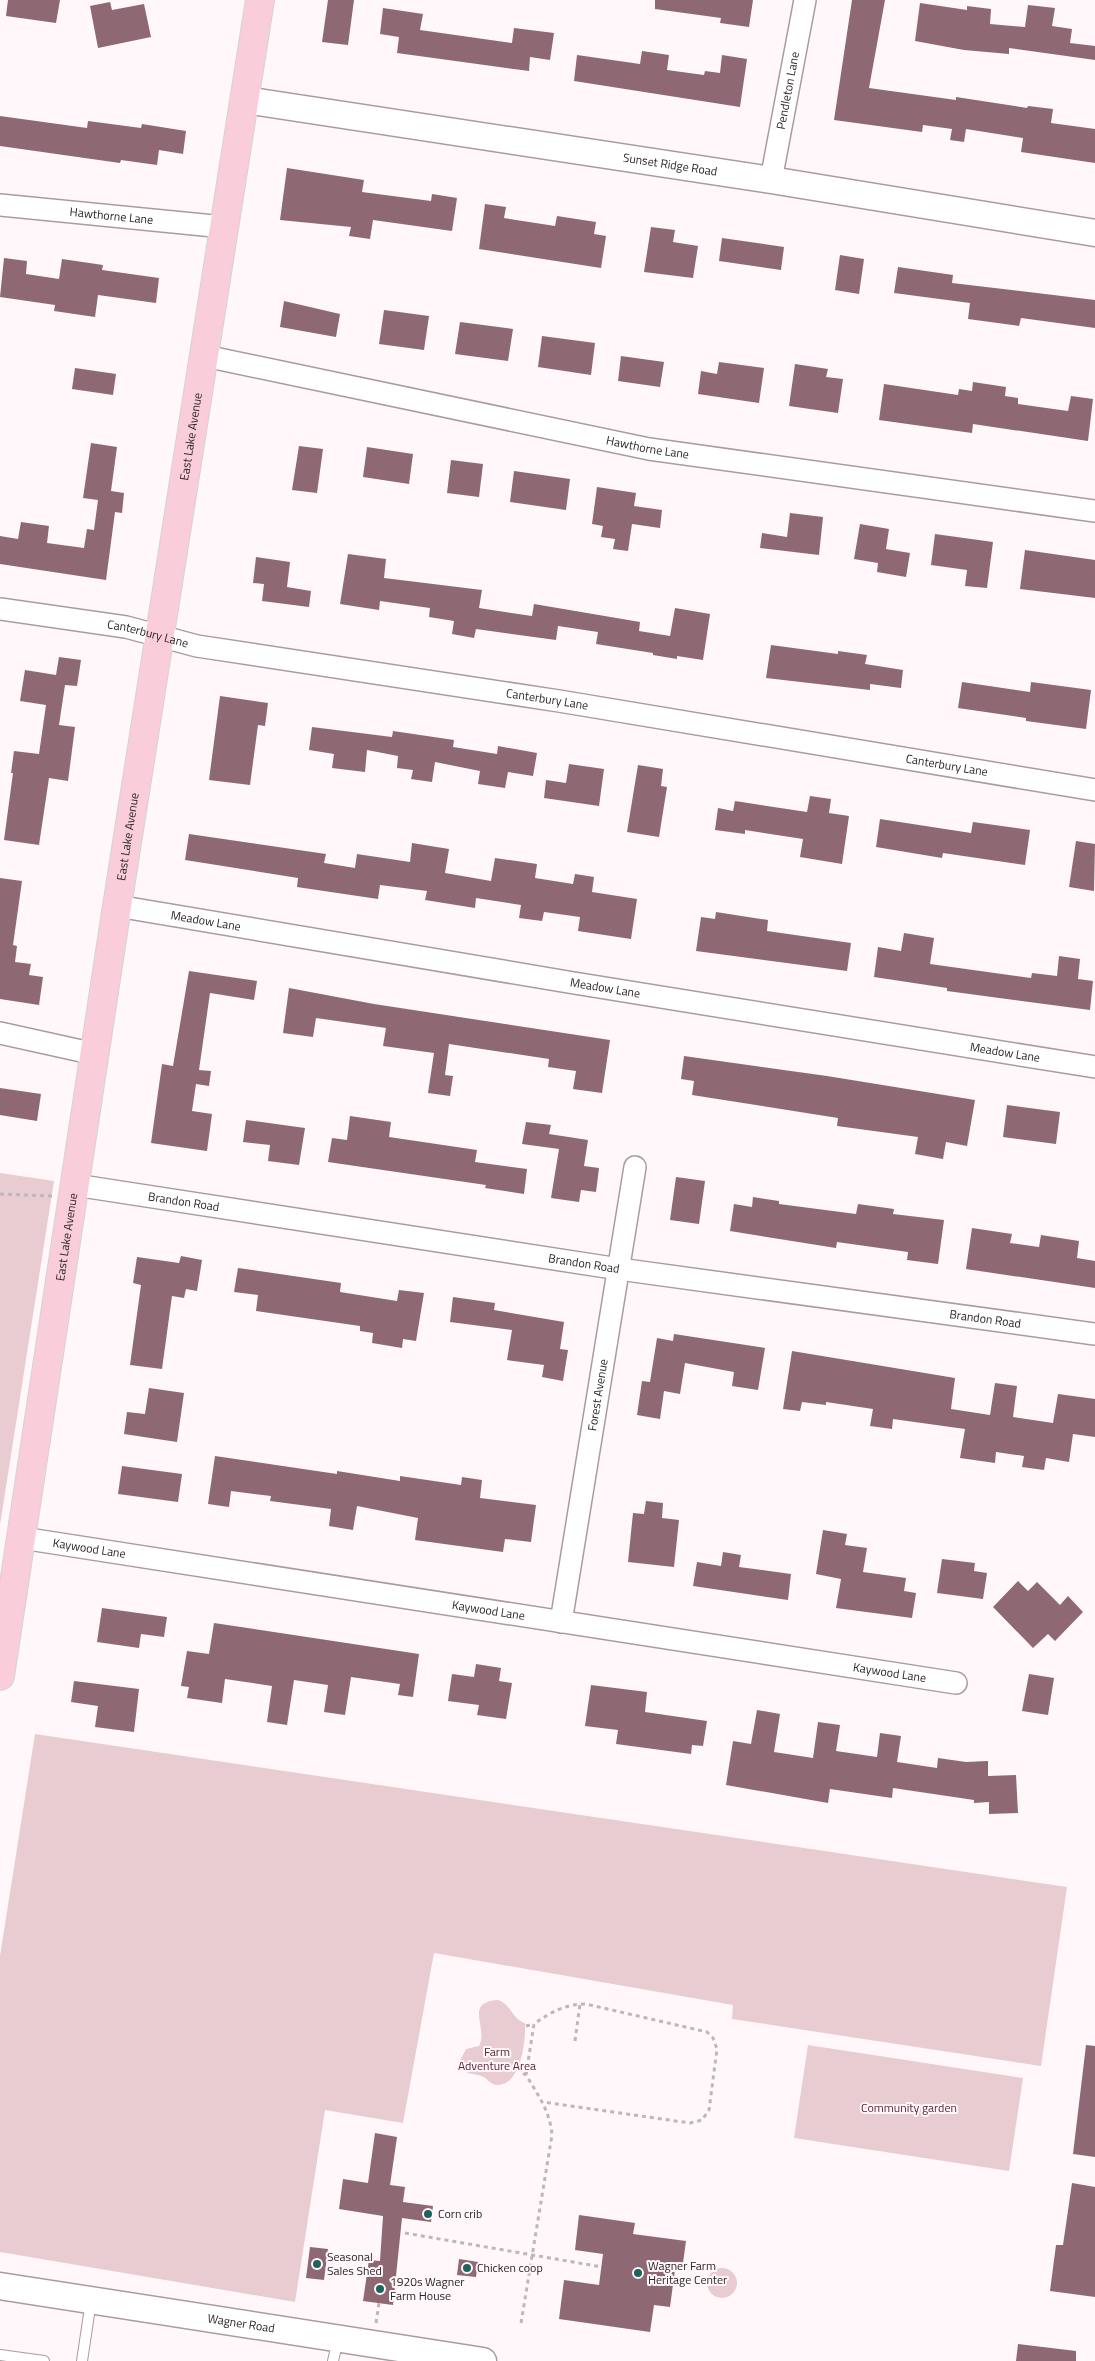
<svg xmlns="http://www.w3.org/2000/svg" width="1095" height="2361" font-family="'Titillium Web',sans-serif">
<rect width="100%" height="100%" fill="#fff7f9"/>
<g fill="#e8ccd2">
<polygon points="0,1173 54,1181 0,1525"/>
<polygon points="35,1734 1067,1887 1041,2066 732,2019 733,2005 434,1953 403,2123 325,2110 295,2302 0,2252 0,1956"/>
<path d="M498,2000C512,2005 512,2019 525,2023C526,2040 521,2086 497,2085C489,2084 488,2078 481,2076C472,2073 467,2075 460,2067V2061L466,2049L479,2046C489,2029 463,2002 498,2000Z"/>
<polygon points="808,2045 1023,2078 1009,2171 794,2138"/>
<circle cx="722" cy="2283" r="15"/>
</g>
<g fill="#8e6973">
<polygon points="8,0 60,0 56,23 6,16"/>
<polygon points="328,0 354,0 348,45 322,42"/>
<polygon points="655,0 753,0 749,27 720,23 721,18 655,9"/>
<polygon points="852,0 885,0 869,88 956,100 956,97 1027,108 1028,106 1053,109 1051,123 1095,129 1095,163 1021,152 1023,138 966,129 964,142 950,140 952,129 923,125 922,132 834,120"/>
<polygon points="110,2 112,10 144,4 151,37 98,48 90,6"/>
<polygon points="920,3 967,10 967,6 991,9 990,24 1025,27 1028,5 1055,8 1052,26 1072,29 1070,43 1095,46 1095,60 1009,48 1009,54 964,50 915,41"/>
<polygon points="383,8 423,14 420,30 512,43 514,28 554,33 550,60 530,57 529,71 397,53 399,37 380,34"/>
<polygon points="642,51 669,55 667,70 704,75 705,71 720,73 722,55 747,59 740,107 574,81 577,55 640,64"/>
<polygon points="0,116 87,128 88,121 141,128 142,124 186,131 183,154 159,150 157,165 121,160 120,163 0,146"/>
<polygon points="287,168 364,180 362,192 431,201 432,194 457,198 452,231 373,220 370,239 349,236 351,227 280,220"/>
<polygon points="485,204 506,207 504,218 555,226 557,216 596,222 594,234 606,236 601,268 479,249"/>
<polygon points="651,227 675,230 673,242 698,246 693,278 644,272"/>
<polygon points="722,238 784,247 781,270 719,261"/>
<polygon points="840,255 864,259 859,294 835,290"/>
<polygon points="4,258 27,261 26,274 59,279 62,259 103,265 102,270 159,278 156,303 98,295 95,317 54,311 55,305 0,297"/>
<polygon points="898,267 953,275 952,283 1095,300 1095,328 1021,318 1019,326 968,319 970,303 894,293"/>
<polygon points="284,301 340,314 336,337 280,327"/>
<polygon points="384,310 429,316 424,350 379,344"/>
<polygon points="460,322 513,329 508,361 455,354"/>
<polygon points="542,336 595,343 591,375 538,367"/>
<polygon points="621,356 664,362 660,387 618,381"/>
<polygon points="719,362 764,368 759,403 698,394 701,371 717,374"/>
<polygon points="795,364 828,369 826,377 843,379 838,413 789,406"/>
<polygon points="75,368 116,374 113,395 72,389"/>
<polygon points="973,382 1006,387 1005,396 1018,398 1018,404 1068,411 1071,396 1093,399 1088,441 973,424 972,433 879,420 884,384 958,395 959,389 972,391"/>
<polygon points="91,443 117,447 111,491 124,493 122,513 115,512 106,580 0,564 0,536 18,539 21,522 49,526 47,543 84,548 87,529 94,530 98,500 83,498"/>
<polygon points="299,446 323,449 317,493 292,490"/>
<polygon points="367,447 413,454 409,484 363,477"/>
<polygon points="451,460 483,464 479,497 447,493"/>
<polygon points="514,471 570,479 566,510 510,502"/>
<polygon points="597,487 636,493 634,506 662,510 660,528 632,524 628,551 613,549 615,539 601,537 603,526 592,524"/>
<polygon points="790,513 823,517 819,555 760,548 762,533 787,537"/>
<polygon points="860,524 889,529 886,549 910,553 906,577 877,572 878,563 854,559"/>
<polygon points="935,534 993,542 987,588 965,586 967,570 931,565"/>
<polygon points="1025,550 1095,560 1095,598 1020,589"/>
<polygon points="348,554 386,559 384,578 482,590 479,608 532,616 534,604 640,622 639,631 670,636 675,608 710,614 703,660 677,656 677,659 653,655 653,653 596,644 598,632 558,626 556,640 476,629 474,638 452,634 454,621 429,617 430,608 380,601 379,610 340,604"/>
<polygon points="256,557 290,562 287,587 311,591 309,607 262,601 264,584 253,583"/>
<polygon points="771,645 838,654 838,651 867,655 865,664 903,670 901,688 870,684 870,690 766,678"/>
<polygon points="59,657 81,660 77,686 65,685 59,725 75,727 68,781 49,778 39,845 4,840 13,773 11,773 14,751 39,754 46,705 20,701 25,670 56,675"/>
<polygon points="962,682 1030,692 1031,682 1091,690 1086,729 1026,721 1026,718 958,708"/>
<polygon points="220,696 268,703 265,726 258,725 250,785 209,780"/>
<polygon points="312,727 392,737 393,731 454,740 453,747 497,754 498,746 537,753 533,776 508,772 505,788 478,784 480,771 435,762 432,782 411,779 413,770 397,768 398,756 367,750 365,772 332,768 334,754 309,750"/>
<polygon points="569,764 604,769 599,806 544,798 546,780 566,783"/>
<polygon points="638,765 663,769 661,786 667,787 659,837 627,832"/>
<polygon points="810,796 831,799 829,813 849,816 842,864 800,857 803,839 745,830 745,834 715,830 718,808 733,811 735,801 807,812"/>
<polygon points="880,819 971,833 973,822 1030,830 1025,865 943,853 942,858 876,847"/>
<polygon points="189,834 326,854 324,863 355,868 357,854 410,862 412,843 449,849 445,873 491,881 495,858 537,864 535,878 573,884 575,874 594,877 592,892 637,899 631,939 578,931 580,917 544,912 542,921 519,918 521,905 476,898 475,908 425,900 427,891 380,885 378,899 297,887 298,878 185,860"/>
<polygon points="1076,841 1095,844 1094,891 1069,887"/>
<polygon points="0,878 22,881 13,945 17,946 15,962 31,964 29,975 43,977 39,1005 0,999"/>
<polygon points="716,912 768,920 767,931 851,943 847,971 696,951 701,917 715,919"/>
<polygon points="904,933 934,938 930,964 1031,978 1032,973 1057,976 1059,956 1080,959 1078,979 1093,981 1090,1010 947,991 947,988 874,977 878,947 901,951"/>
<polygon points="189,971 257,981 254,1000 210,993 199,1070 211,1071 209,1086 196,1084 192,1111 212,1114 207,1151 151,1143 162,1064 173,1066"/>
<polygon points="289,988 374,1004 610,1040 602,1093 573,1089 576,1071 548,1067 549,1059 449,1044 445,1075 453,1076 450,1096 428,1093 434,1053 383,1046 386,1028 316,1018 313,1037 283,1033"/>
<polygon points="684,1056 827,1076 975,1100 967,1146 946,1142 943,1159 915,1154 918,1137 837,1126 838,1118 692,1095 694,1081 681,1079"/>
<polygon points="0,1088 41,1094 37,1121 0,1115"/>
<polygon points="1007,1105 1060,1112 1056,1144 1003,1137"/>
<polygon points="350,1116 391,1122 389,1137 477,1150 475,1162 527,1169 524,1194 485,1188 486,1185 328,1162 332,1138 347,1140"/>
<polygon points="246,1120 305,1128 299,1165 268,1161 270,1145 243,1142"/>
<polygon points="526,1122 551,1125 549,1134 588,1140 584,1166 599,1168 596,1192 581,1190 579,1202 551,1198 559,1149 522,1144"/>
<polygon points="676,1177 705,1181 699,1224 670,1220"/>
<polygon points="753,1197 779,1201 779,1204 856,1214 858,1204 894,1209 893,1214 944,1220 938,1264 907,1260 908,1252 837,1242 836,1248 730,1231 734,1204 752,1207"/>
<polygon points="972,1228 1012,1234 1010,1243 1039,1247 1041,1235 1079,1241 1077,1258 1095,1261 1095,1288 966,1269"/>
<polygon points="181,1256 202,1260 197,1291 186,1289 184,1298 172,1296 162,1369 130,1365 141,1285 133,1283 137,1257 179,1263"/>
<polygon points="238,1268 341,1283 340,1292 397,1301 399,1290 424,1293 416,1341 403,1339 402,1348 372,1343 373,1333 360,1331 360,1326 256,1311 258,1295 234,1292"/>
<polygon points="453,1297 495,1303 494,1310 564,1322 560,1349 568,1350 563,1381 542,1377 544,1365 507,1360 512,1330 450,1322"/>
<polygon points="674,1334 765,1348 758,1390 732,1386 734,1372 685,1363 680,1394 664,1391 660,1419 637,1415 642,1381 650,1382 657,1338 673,1341"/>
<polygon points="792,1351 955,1378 951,1409 990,1415 995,1383 1017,1386 1013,1417 1053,1423 1058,1394 1095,1399 1095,1437 1073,1434 1069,1462 1046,1458 1044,1470 1022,1467 1024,1456 996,1452 995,1463 960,1458 965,1429 893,1419 892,1429 870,1426 873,1409 826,1402 826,1405 802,1402 800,1411 783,1409"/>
<polygon points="149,1388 184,1393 177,1442 124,1434 127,1412 145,1414"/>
<polygon points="215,1456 337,1474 337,1471 400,1481 400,1476 461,1485 462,1477 482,1480 480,1498 536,1505 531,1542 505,1539 503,1552 415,1540 418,1518 357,1506 353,1530 329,1526 331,1509 270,1501 271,1496 231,1491 229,1507 208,1504"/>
<polygon points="122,1466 182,1474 178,1502 118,1494"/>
<polygon points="646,1501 663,1503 662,1518 679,1520 674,1567 628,1562 633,1513 644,1514"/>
<polygon points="823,1530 847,1534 845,1545 867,1548 863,1572 906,1578 904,1591 916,1593 912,1618 836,1608 841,1579 816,1574"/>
<polygon points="723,1552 741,1555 739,1567 791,1574 788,1600 693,1586 697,1562 721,1566"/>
<polygon points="942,1559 975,1563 974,1571 987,1573 983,1599 937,1593"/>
<polygon points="1018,1581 1028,1591 1037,1582 1060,1605 1068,1596 1083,1612 1055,1641 1048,1634 1033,1648 993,1607"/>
<polygon points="102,1608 167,1617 164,1637 141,1634 139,1648 97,1642"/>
<polygon points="214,1623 419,1654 413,1697 398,1695 400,1684 351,1677 345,1715 324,1712 328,1685 294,1680 287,1725 267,1722 272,1686 225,1679 222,1703 187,1698 189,1687 181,1686 187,1651 209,1654"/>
<polygon points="476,1664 501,1668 499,1681 512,1683 506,1719 477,1715 479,1705 448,1701 452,1674 474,1677"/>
<polygon points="1029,1674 1054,1678 1048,1715 1022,1711"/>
<polygon points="74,1681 139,1689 134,1732 95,1727 98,1706 71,1702"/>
<polygon points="591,1685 647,1692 645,1712 707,1721 703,1746 692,1745 691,1754 616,1744 618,1730 585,1726"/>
<polygon points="757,1710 780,1714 774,1752 813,1758 818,1722 840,1725 836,1751 877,1757 880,1733 901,1736 897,1762 937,1768 938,1758 966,1762 988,1761 988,1776 1016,1775 1018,1813 989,1814 989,1802 974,1803 974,1800 893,1788 892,1798 830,1789 828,1803 726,1785 733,1741 751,1744"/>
<polygon points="1086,2045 1095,2046 1095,2157 1073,2154"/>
<polygon points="375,2133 397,2137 390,2185 405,2187 403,2202 433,2206 431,2222 402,2218 393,2305 363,2301 369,2260 380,2261 383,2216 339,2209 343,2179 368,2183"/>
<polygon points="1072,2183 1095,2187 1095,2297 1050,2291 1056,2245 1063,2245"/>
<polygon points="579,2215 635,2223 633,2234 686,2241 683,2263 676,2262 670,2307 654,2305 650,2332 559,2319 564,2280 599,2285 603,2254 575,2250"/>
<polygon points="310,2247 328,2249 324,2280 306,2278"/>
<polygon points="459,2259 478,2262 476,2277 457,2275"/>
<polygon points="1018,2344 1076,2351 1076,2361 1016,2361"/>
</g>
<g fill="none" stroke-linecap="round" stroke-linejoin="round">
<g stroke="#ac9a9e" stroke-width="12">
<g id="service">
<polyline points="0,2355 44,2361"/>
<polyline points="82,2361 91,2301"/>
<polyline points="333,2361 338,2339"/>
</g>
</g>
<g stroke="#ac9a9e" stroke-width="24">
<g id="minor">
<path id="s1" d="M771,180L805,0"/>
<path id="s2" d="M0,205L224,227"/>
<path id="s3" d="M205,356L649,449L1095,511"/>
<path id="s4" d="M0,609L126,627L197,646L559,701L1095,790"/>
<path id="s5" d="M117,906L574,983L1095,1067"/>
<polyline points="0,1033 95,1054"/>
<path id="s6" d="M75,1185L619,1269L1095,1334"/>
<path id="s7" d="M22,1538L956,1683"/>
<path id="s8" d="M561,1622L635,1167"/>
</g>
</g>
<g stroke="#ac9a9e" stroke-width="29">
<g id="tertiary">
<path id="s9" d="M245,100L771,180L1095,233"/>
<path id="s10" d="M0,2286L483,2361"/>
</g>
</g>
<g stroke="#d5d3d4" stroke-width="30">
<g id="primary">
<path id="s11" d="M0,1676L117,906L260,0"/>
</g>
</g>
<g stroke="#beb7b9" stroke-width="3" stroke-dasharray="4 4" stroke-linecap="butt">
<polyline points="0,1194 52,1196"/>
<polyline points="526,2026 534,2024"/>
<polyline points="575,2041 580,2004"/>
<polyline points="518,2067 525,2075"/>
<polyline points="405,2233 602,2267"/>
<polyline points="376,2323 379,2303"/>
<path d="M521,2323L552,2135C550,2111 538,2095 526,2075L534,2024C551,2012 565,2004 586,2004L707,2032L713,2038L717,2049L709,2110L702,2120L690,2123L543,2102"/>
</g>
<use href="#service" stroke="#fff" stroke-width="10"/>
<use href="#minor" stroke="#fff" stroke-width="21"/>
<use href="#tertiary" stroke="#fff" stroke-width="26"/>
<use href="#primary" stroke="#f9cdd9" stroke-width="28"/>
</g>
<g fill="#1d655b" stroke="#fff7f9" stroke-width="2">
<circle cx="428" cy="2214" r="5"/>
<circle cx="317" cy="2264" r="5"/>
<circle cx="467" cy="2268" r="5"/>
<circle cx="638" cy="2273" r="5"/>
<circle cx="380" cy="2289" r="5"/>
</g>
<g text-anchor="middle" stroke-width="4" stroke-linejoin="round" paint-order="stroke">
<g font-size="12" fill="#2b2426" stroke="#fff7f9">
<text dy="4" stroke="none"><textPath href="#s1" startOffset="91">Pendleton Lane</textPath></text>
<text dy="4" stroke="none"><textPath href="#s9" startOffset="430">Sunset Ridge Road</textPath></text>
<text dy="4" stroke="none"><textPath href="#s2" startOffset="112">Hawthorne Lane</textPath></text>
<text dy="4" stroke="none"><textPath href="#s11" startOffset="1254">East Lake Avenue</textPath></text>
<text dy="4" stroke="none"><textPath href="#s3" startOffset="452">Hawthorne Lane</textPath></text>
<text dy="4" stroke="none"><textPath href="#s4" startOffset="150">Canterbury Lane</textPath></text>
<text dy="4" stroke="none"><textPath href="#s4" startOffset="555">Canterbury Lane</textPath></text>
<text dy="4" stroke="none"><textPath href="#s4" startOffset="960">Canterbury Lane</textPath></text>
<text dy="4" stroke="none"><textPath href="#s11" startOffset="849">East Lake Avenue</textPath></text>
<text dy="4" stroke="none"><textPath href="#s5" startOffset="90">Meadow Lane</textPath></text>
<text dy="4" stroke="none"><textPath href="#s5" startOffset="495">Meadow Lane</textPath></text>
<text dy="4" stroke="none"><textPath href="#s5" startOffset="900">Meadow Lane</textPath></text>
<text dy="4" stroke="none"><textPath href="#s6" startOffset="110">Brandon Road</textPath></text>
<text dy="4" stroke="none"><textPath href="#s11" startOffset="444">East Lake Avenue</textPath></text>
<text dy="4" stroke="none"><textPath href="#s6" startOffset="515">Brandon Road</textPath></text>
<text dy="4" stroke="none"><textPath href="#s6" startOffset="920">Brandon Road</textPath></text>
<text dy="4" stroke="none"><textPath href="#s8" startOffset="230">Forest Avenue</textPath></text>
<text dy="4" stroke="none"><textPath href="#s7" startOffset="68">Kaywood Lane</textPath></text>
<text dy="4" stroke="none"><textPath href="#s7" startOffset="472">Kaywood Lane</textPath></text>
<text dy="4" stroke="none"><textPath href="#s7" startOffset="878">Kaywood Lane</textPath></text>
<text dy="4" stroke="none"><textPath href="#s10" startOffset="244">Wagner Road</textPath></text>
</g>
<g font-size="12" fill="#592536" stroke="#fff7f9">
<text x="497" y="2056">Farm<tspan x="497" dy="14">Adventure Area</tspan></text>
<text x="909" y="2112">Community garden</text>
</g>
<g font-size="12" fill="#2b2426" stroke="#fff7f9" text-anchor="start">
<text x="438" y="2218">Corn crib</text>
<text x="327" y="2261">Seasonal<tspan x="327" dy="14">Sales Shed</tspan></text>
<text x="648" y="2270">Wagner Farm<tspan x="648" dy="14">Heritage Center</tspan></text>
<text x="477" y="2272">Chicken coop</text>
<text x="390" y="2286">1920s Wagner<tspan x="390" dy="14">Farm House</tspan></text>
</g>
</g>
</svg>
